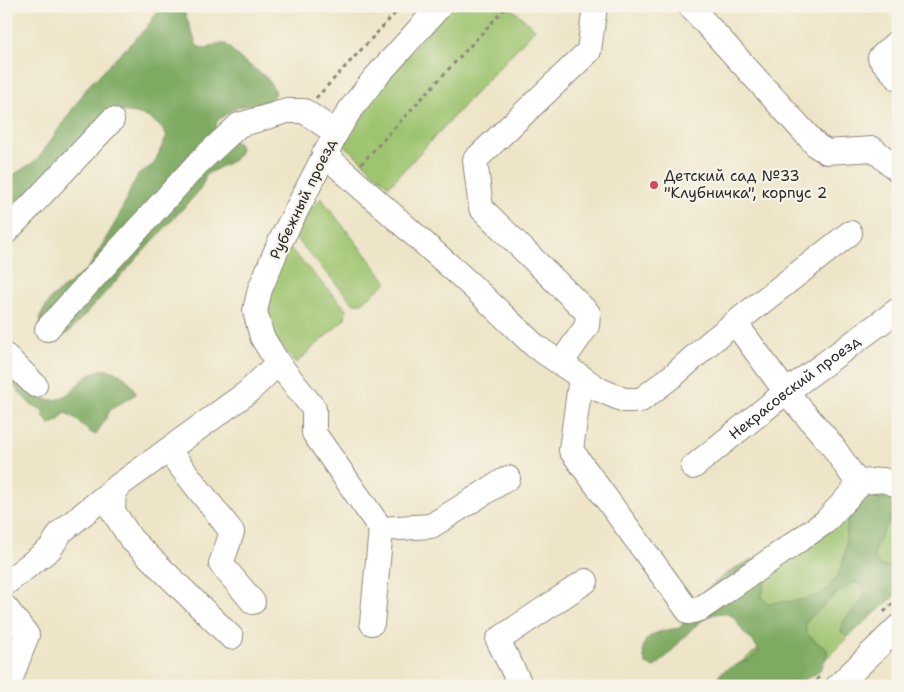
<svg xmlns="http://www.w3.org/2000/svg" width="904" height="692" font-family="'Shantell Sans',sans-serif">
<rect width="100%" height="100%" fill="#f7f3e8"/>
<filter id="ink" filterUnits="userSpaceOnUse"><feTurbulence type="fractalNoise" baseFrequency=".02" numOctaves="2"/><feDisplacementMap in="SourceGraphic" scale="10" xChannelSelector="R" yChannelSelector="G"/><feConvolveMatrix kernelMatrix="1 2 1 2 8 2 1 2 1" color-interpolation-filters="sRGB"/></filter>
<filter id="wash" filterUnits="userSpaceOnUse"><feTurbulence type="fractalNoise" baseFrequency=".0096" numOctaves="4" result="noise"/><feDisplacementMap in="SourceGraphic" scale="20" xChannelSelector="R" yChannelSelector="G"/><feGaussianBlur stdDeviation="1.12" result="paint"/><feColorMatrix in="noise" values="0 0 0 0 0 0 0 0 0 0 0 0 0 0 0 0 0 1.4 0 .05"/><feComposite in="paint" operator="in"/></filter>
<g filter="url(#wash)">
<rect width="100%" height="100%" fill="#eee5c8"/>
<g fill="#9ec46f" stroke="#64784d">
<polygon points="451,6 509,6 535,29 389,186 340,141 357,113"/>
<polygon points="321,198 387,282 362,303 353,303 293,235 306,214"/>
<polygon points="287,245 346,309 345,319 296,363 266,327 269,290"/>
<polygon points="878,486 898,493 898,587 799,686 709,686 761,647 724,600"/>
</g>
<g fill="#7eaa62" stroke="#546a46">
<path d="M165,6H182L197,46L207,49L216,44H226L242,60L266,77L276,92C266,109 253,102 237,108C230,110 223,117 217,121L215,132L239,144L240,152L234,160L207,174L200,190L68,333L60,337L42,339L40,317L46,306L51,298L88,269L118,218L133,184L138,175L154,164L167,135C153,116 137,110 114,112L6,229V180L38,159L89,85L147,27L155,15Z"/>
<path d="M6,361C17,376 31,400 52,400C75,401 87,356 119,374C128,379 132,384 136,394L111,409L96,435C83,431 79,417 65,413L59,420L50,425L44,417L42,409L31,405L6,378Z"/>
<path d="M860,488L880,489L893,499C898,526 874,532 874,558L881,566L898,567V593L848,637L841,632C842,608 869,611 863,585L854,582L836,594L806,622V632C812,640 820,643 828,651C826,656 824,664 821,669C801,692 742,686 713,686C718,664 747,667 759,651C755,642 748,638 742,630C738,624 736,618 730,615C702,602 674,656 654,667L646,664C635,635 657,631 680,628C701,594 716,575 754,559L767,571L762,596L767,603C807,601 838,599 845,552C847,539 845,526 850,513C852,504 857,496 860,488Z"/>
</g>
</g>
<g filter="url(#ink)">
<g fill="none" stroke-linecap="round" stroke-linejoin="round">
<g stroke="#8c887a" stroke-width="26">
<g id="minor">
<polyline points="440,6 375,78 350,110 336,133 279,244 260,289 255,311 262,337 278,363 314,409 314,433 381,529 431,526 508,478"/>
<polyline points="690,6 817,146 827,152 873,149 898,170"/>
<polyline points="898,41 880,58 898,78"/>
<polyline points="324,154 471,285 535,346 600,390 624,400 641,400 675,374 712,341 850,233"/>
<polyline points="6,232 112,120"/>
<polyline points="736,324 786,392 831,444 855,479 862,482 883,480 898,485"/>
<polyline points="47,329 198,163 239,125 287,111 304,111 336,133"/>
<polyline points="6,356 35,385"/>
<polyline points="561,363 587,326 588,313 481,208 475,160 589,51 595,6"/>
<polyline points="581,377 571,450 689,612 700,609 825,522 862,482"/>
<polyline points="168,450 232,532 221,564 253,602"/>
<path id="s1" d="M693,467L786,392L898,310"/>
<polyline points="6,583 50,549 61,532 114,489"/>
<polyline points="6,608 27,635 8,686"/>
<polyline points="372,623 381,529"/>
<polyline points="231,637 131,539 113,511 114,489 248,392 278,363"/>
<polyline points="521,686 498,640 586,581"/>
<polyline points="838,686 898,627"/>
</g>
</g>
<g stroke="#8c887a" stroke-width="3" stroke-dasharray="4 4" stroke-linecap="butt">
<polyline points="316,98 402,6"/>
<polyline points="361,164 507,6"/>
<polyline points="884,612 898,598"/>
<polyline points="811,686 821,675"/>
</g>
<use href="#minor" stroke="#fff" stroke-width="24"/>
</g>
</g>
<circle fill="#d1495b" stroke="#f7f3e8" stroke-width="2" cx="654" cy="185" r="5"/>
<g text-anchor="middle" stroke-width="4.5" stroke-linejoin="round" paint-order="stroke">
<g font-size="15" fill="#2b2b2b" stroke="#f7f3e8" text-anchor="start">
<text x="664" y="181">Детский сад №33<tspan x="664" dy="17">"Клубничка", корпус 2</tspan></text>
</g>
<g font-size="15" fill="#2b2b2b" stroke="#f7f3e8">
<text transform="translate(303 199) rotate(-64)" y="5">Рубежный проезд</text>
<text dy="5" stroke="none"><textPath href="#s1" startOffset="129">Некрасовский проезд</textPath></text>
</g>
</g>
<rect width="904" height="692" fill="none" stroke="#f7f3e8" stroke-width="25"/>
</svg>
